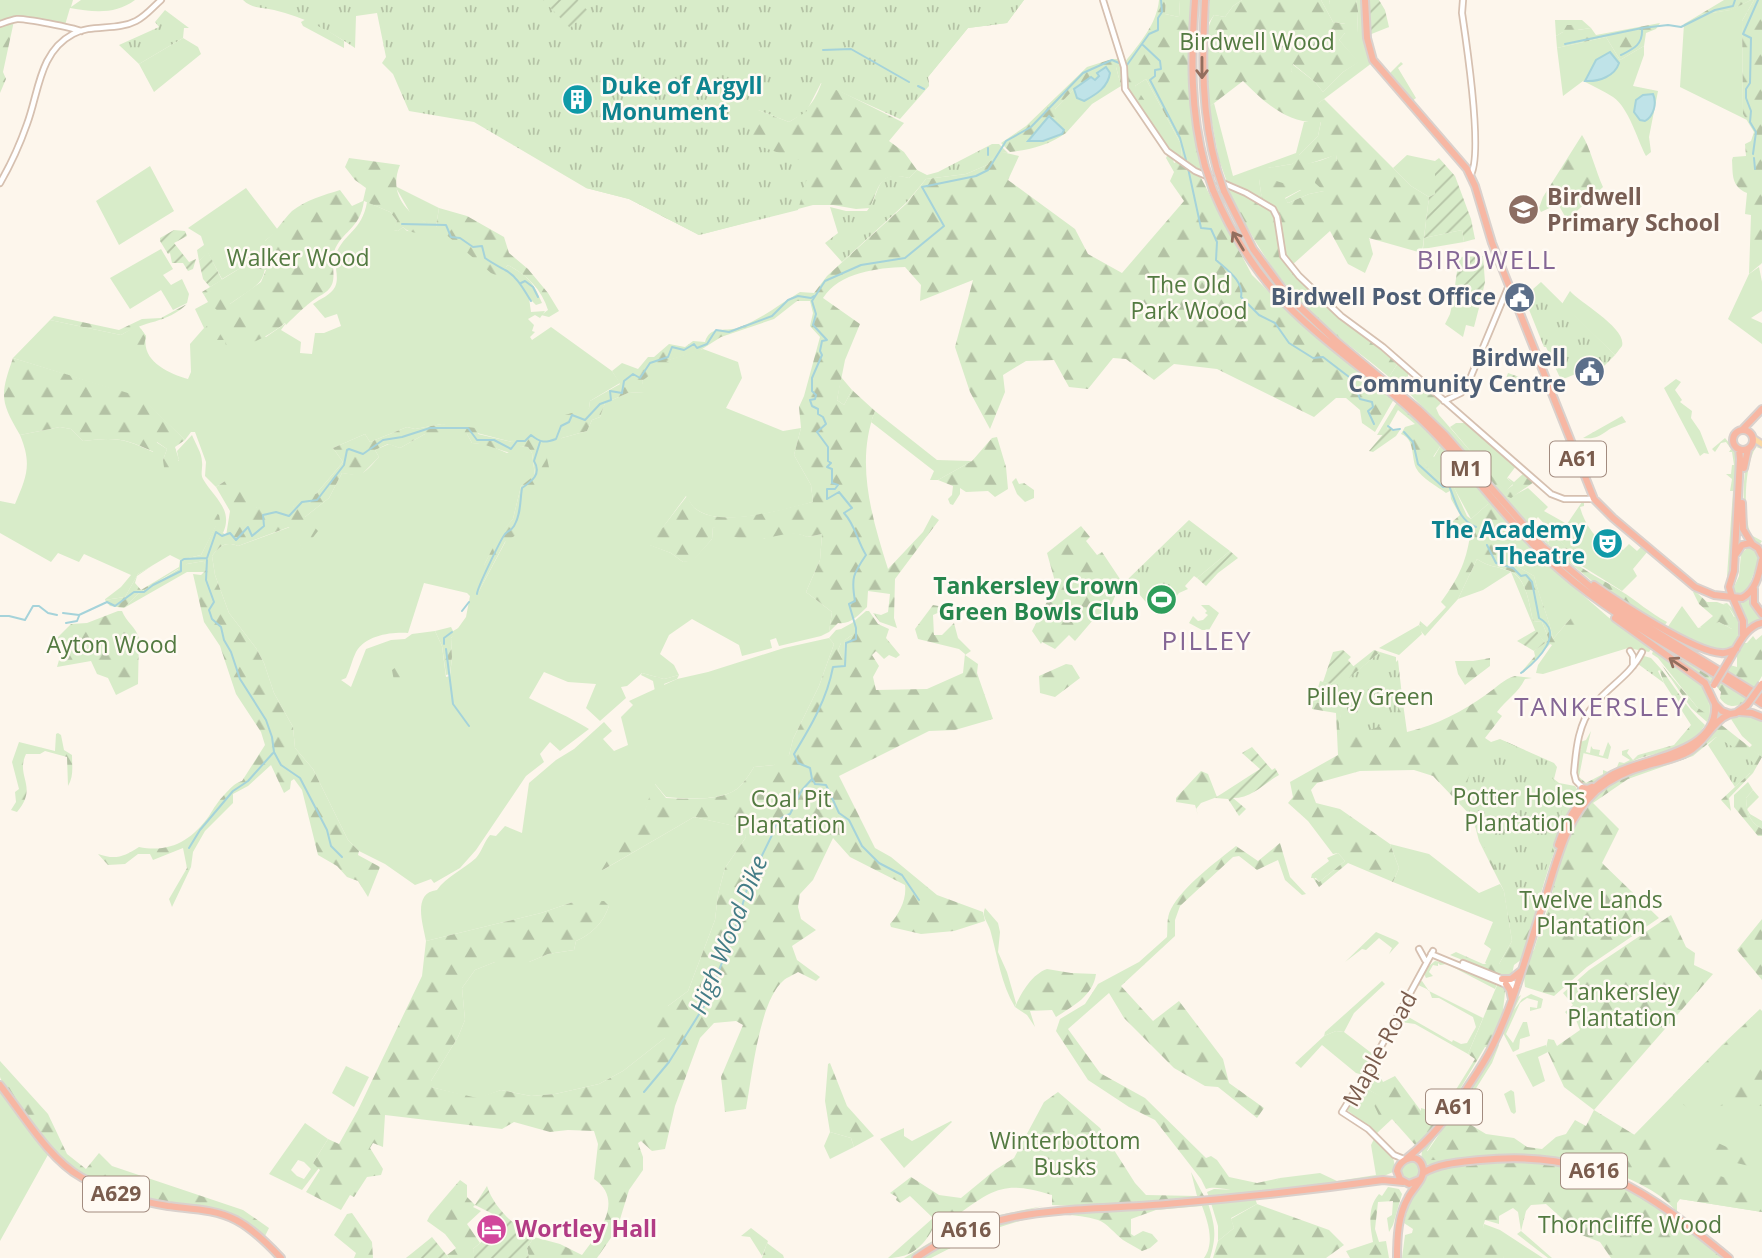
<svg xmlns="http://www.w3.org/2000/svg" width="1762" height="1258" viewBox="0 0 1762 1258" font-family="'Open Sans',sans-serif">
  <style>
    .grass { fill: #d8ecc9; fill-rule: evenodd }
    .forest { fill: url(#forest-firs) }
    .park { fill: url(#park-tufts) }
    .garden { fill: url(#garden-furrows) }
    .water { fill: #bfe3e8; stroke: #a5d3da; stroke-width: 2 }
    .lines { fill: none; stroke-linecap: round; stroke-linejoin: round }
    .stream { stroke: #a5d3da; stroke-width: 2 }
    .secondary-casing { stroke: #d6c0b0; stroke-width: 8 }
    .primary-casing { stroke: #dad1cd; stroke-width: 9 }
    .highway-casing { stroke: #dad1cd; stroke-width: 10 }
    .secondary { stroke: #fff; stroke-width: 4.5 }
    .primary { stroke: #fbd9a5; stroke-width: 5 }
    .highway { stroke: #f7b7a3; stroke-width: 6 }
    .highway-bridge-casing { stroke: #dad1cd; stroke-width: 10; stroke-linecap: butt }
    .highway-bridge { stroke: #f7b7a3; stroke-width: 6 }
    .oneway { stroke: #936e5e }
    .labels { text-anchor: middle; stroke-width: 5; stroke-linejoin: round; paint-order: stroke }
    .shield { fill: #fffaf3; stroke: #a28b7f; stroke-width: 2 }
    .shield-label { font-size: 21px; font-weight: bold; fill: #7a5c4d }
    .park-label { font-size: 23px; fill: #537a41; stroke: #fffaf3 }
    .culture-label { font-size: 23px; font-weight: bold; fill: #0d838f; stroke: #fffaf3; text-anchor: start }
    .education-label { font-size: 23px; font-weight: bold; fill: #785e54; stroke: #fffaf3; text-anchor: start }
    .service-label { font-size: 23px; font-weight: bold; fill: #4e5e75; stroke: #fffaf3; text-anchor: end }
    .leisure-label { font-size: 23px; font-weight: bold; fill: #27864d; stroke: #fffaf3; text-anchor: end }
    .street-label { font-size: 23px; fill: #7a5c4d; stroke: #fffaf3 }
    .hotel-label { font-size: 23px; font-weight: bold; fill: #b23c85; stroke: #fffaf3; text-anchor: start }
    .water-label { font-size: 24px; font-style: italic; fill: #437c86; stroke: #fffaf3 }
    .quarter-label { font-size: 26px; letter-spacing: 2px; fill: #846695; stroke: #fffaf3 }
  </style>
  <defs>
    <pattern id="forest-firs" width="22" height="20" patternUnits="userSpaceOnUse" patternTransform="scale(1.75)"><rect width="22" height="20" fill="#d8ecc9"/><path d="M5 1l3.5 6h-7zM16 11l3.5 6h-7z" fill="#b4c2a5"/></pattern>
    <pattern id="park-tufts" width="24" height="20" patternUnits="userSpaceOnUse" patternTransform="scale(1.75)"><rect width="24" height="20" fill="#d8ecc9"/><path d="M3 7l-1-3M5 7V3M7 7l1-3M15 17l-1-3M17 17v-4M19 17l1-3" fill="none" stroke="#b4c2a5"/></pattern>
    <pattern id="garden-furrows" width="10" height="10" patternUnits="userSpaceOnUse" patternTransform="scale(1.75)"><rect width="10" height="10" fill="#d8ecc9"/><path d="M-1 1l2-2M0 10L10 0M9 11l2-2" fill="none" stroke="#b4c2a5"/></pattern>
  </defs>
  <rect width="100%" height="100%" fill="#fdf6ec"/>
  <!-- grass -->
  <path class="grass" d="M0,0h73l-2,7 10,-7h54c-20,15 -42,12 -65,8l-5,17c-20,-5 -45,-10 -65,-4z
    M1166,0h14l-1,17 -14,-3z
    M1210,0h32l-9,6 -8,11 -11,-2 -6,9z
    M1321,0h9l-1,3 17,15v6l-13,-2z
    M1356,0h7l2,44 7,19 -56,42 -25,-34 1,-7 23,18 8,10 20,-20 15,-10 -19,-22 6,-7h12l1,-22z
    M1751,0h3l-12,21 1,93 4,6 -67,-33 4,-63 15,-9 31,-5z
    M1555,20h27l9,8 -28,4 -7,4z
    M1606,37l14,23 24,-14v9l-11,31 25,5 -9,46 2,15 -5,4c-9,-17 -17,-48 -33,-59 -9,-6 -20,-11 -30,-16l-20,15 -6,-48z
    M183,38l15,9 3,7 -47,38 -15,-28z
    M1401,62l2,2 -5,4 18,30 -5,4 -23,-27z
    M1106,67h10l5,19 -29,18 -26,29 -17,-17 16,6 -10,-13 19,-20 3,9 33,-25z
    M1146,79l36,67 -1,12 -12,-9 -29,-40 -5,-23z
    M1214,103l19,73 63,-23 8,-31 17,-1 -3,15 -19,19v4l-7,5 -24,4c23,-2 48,-3 68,-14l1,7 -13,30 -15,3 -21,9 -3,-4 16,-9 -42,-11 3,21 -27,-16 -8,-2 -8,-22 -10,-53z
    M1407,155l28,6v33l-6,3 -18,-11 -18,-18z
    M150,166l24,45 -55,34 -23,-44z
    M395,186l44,22 -3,18 70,41 2,-2c25,14 27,22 34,38l-6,2 -7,-7 2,14 14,-1 -5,7 -5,-3 -7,4 6,6 -2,6 3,1 -5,5 2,3 19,-13 61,44 8,12 -30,18 -1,7 -33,28h-19l-25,6 -70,-18 -27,5 -8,-2 -37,15 -5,-8 -32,14 10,14 -27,32 -23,13 -36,1 -32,-27 -9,6 -11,-11 1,-14 -11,-30h-4l-6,8 -44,-42 -128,-40 37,-38 71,15 17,-10 8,11c-5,25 22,37 42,43l3,-7 -1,-28 14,-16 -9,-19 13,-7 -4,-7 14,-8 24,-20 -20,12 -14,-26 -9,8 -2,-11 7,-5 -3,-9 -13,-8 58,-40 32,42 -13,11c2,44 -1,39 -35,63l-16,-7 52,40 20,-14 -5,7 20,12 -1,11 12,1 3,-21h9l17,-7 -4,-12 -12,4 -12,-14c7,-5 18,-9 22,-17 5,-10 -2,-23 1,-33 8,-21 26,-23 31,-52l23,10 7,9 -3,9 4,1 5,-4 4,4 20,1 4,-7 -19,-9z
    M1462,230l2,12 -41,7 1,-11z
    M161,249l12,20 -10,6 8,10 11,-6 7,15 -2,9 -14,7 -12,-20 -31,19 -20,-31z
    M1759,267l3,15v29l-11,7 11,5v21l-34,-25 21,-45z
    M1570,291c10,12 57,37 52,55 -1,1 -6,8 -7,9l-53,-51z
    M1453,300l27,4 -6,23 -8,-2 -3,12 -18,-13 5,-10z
    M703,349l35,13 4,16 -16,30 57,23 18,-3 -7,27 17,30 2,17c-29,7 -91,27 -117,7 -4,-2 -7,-9 -10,-13l-36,49 21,8 12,9 10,-2 19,-21 1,-12 51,12c10,-7 33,-8 43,-2l15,-3 -2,26 -14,32 26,20 -3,20 -8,4 -42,10 -3,-8 -6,2 2,8 -30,8 -3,-11 -47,-26 -23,16 -9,19 14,11 5,10 -15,4 -22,-6 -15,13 -6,1 5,11 -26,23 -14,-13 10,-24 -28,-2 -24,-10 -15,26c21,11 41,19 60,31l-29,22 -10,-9 -10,12 4,8 -18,14 -50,74 -16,18 -26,15 -3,-4 -16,6 -30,-21 -26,-13 -11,-11 -35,-71 -18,-21 -2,-21 -19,-34 -10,-30 -8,-15 -27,-35 -14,-38 -3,-19c8,-10 13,-15 26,-10l52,-19 13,22 2,-32 24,-19 13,-25c22,4 22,0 37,-16l-4,-7 14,-6 11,4 25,-14h42l5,9 14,1 21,9 14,-7 7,1 4,6 3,23 -14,10 -8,33 -11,13 -17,31 -6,28 44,-82 21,-60 18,-11 25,-7 5,-11 8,-3 5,-14 23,-10 16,-1 -2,-11 23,-20zM424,583l43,10 3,3 -4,21 -15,21 1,19 -2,19 -4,1 -4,-31 -7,-15 -23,3 -7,5 -14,1 -25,9 -15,38 -10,-7 5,-2c4,-8 6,-18 10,-26 10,-17 35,-20 52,-19z
    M1398,363l10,9v5l-7,10 -12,-10z
    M841,377l11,13 -8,15 -7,-5z
    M1676,379l5,3 -6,8 7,10 -2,2 12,9 -1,7 9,13 9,23 -5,-1 -4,3 -36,-68z
    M875,411l62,49 35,1 -34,19h-8l4,-9 -63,-49z
    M1456,423h11l49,43 -9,12 6,6 -8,8 -55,-65z
    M60,427l11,2 12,12c32,-4 41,-3 70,11l3,-10 11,7 -4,11 16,1 -2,-10 15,-16c3,8 10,18 10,27 1,6 -2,11 1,17 10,18 31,30 20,54l-7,-7 -15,29 -21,5 -10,-5 -32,19 -13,23 -21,3 17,-13 10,-12 -47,-21 -5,8 -21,-9 -7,9 -51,-29v-32l15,3c12,-28 17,-40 5,-69z
    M1725,438l13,15 -7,118v4l-4,1 6,-85h-3l2,-12 -6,-5h5l1,-9h2l-2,-13h-3l2,-3 -5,-7 -5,1 -6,9 -3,-3z
    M1441,445l96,110 71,62 43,32 -2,3 -21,-4 -85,26 -1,-5 29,-51 -18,21c-4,-22 -14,-41 -19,-63l-21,-12 -14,-3 -5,-10 -6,-47 -17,15 -18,-33c-15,-4 -29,-18 -32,-33l5,-3 8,7z
    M1759,446l3,3 -6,-2c-12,19 -13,68 -5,88l11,6 -2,3 -9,-5c-10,-18 -10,-73 1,-91z
    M1528,488l20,19 -4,4 23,13 15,-22h2v4l-4,1c4,17 18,34 31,45l6,-6 6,4 6,-6 8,7 4,-4 7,4 -15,18 4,7 -15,15 -53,-33v-7l-31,-34 -7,7 17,18 2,5 -49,-53 10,3z
    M1748,547l9,4 2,9 -12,31 -4,4 -6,1 -4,-7 6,-13 2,-22z
    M1477,559c11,8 20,7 32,12 18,6 20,34 24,50l9,1 7,18 -4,3 -10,-13 -24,-58 -28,18 -25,9z
    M204,561l3,8 -3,3h-17l-63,36 14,-14 49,-30z
    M1749,598l13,17v6l-15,7 -10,-25z
    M1727,603c5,5 11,10 13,17 5,15 -6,33 -22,30 -17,-3 -36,-14 -51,-22l15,-22 16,22 21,-6 13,7 5,-2c-1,-9 -5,-19 -14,-23z
    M1201,605h8l10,8 -10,17h-7l-13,-7 4,-7 5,5 5,-1 5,-5 -3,-2 2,-2z
    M852,623v12l-7,5 -1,18h-2l-4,-8 3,-7v-14z
    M1419,625l3,9 -23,21 -20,-7z
    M829,638l5,6 -15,42 -26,53 -4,16 -15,10 -20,2c-4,6 -8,13 -13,18 -14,17 -55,14 -75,12l-11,-13 -10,27 -42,59 91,-53 50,11 2,9 -21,31 -7,26 -3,26 -27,71 -20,15 -3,32 -42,33 -24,13 -44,10 -24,2 -30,-6 -24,9 -46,-12v-6l27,-44 7,-17 -3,-32 13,-18 20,-8h34l19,-8 26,-4 2,-9c16,-7 27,-18 33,-35l-36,-4 -32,11 -115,28c-3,-17 -14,-48 11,-51 9,-13 27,-21 39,-32 6,-7 8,-16 14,-23l6,1 9,-10 17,7 7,-50 27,-23 18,-11 30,-27 8,9 -9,8 11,12 14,-6 -7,-28 12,-12 -4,-4 48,-22 31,-7 76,-24z
    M1653,651c22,15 62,34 56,66l-12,-10 -39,-49 -6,-4z
    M1746,713l16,6v38l-13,-9 3,-3 -10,-9 -11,-17 -11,5 -1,-1 15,-8z
    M1591,731l-5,21 4,1 1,-7 2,3 7,1 -1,5 4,1 5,-14 3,5 -3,12 -25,-6 -2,-4 -2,1 1,-8 6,-2z
    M1753,790l6,7 -12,12 3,5 12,7v8c-13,-8 -15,-16 -16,-31z
    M1390,844l39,10 50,39 21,-9 4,7 8,50 -13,23 -11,1 -3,-2 6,-14 -7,-5 9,-22 -100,-40 6,-14z
    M1338,853l7,8 -26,21 -3,-4h-5l1,-4 17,-13 -2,-3z
    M985,908l13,15 2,9 -2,20 9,20 9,31 -1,4c-14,-23 -17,-49 -24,-74 -2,-10 -10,-15 -6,-25z
    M1376,932l21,9 2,2 -10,11 3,-6 -13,-10 -13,12 -4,-1 -17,13z
    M1435,961l14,2 49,19 -3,7 -48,-25 -7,1 -2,-2v3l-5,-1 -4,7 4,4 -7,2 -2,-4 5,-8z
    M1422,981l7,10 54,27 -15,36 -53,-30 -14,-2v-6l8,-10 -4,9 47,27 1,-2 8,4 6,-1 9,-16 -3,-10 -34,-19h-7l-3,-8 -11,-5 1,-3z
    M1531,994l12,5 -2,9 -11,3v-4l7,1 1,-7 -11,-3 -7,5 -14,31 7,9 10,-21h4l3,14 -10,3 -1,10 -6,3 -11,-21 16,-34 3,-2 -7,15 8,-11z
    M1760,1009l2,2v201l-82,-13 -47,-63 89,-91z
    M1336,1031l8,1 30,23 -11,20 -7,-2 -34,-28 -21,23 -6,-5 29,-27z
    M1501,1035c-18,43 -50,78 -74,116l17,9v3l-18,2 -5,-4 1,-11 26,-30z
    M1546,1045l2,7 -10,5 7,24 -12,6 -17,-32z
    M346,1066l23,11 -15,30 -22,-14z
    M0,1088l49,65 -49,88z
    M1369,1090l19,10 4,19 -15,14 -30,-23 12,-16z
    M1511,1090l3,2 2,20 -2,2 -3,-2 -7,-18z
    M951,1121l1,1 -48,46 -24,-29 24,-11v8l8,5z
    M305,1123l23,16 -15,24 6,5 -17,22 -33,-16zM298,1160l6,2 7,7 -7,10 -7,-3 -6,-6z
    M830,1132l21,6 3,9 -24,12 -6,-13z
    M1374,1139c11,9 25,18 19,33l-9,4 -124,17 -51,4 -2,-5 7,-3 45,2 21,-13 40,-5 17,8 39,-6 -5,-30z
    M1400 1171a10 10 0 1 1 20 0a10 10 0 1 1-20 0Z
    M1255,1198l2,6 -26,14 3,10 -16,13v-15l-7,-23z
    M1043,1206l-59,16 -40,16 -33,20h-7l40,-24 41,-16z
    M1484,1224l16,6 43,28h-39l-21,-31z
    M751,1228l17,13 -6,15 -12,-19 -9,-1z"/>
  <!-- forest -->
  <path class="forest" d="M1018,0h6l-17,23 -39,5 -40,49 1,9 -91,4 66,33 -15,18 15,11 13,18 -8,8c-29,-8 -30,8 -39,30l-14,1 -23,-4h-20l-114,30 -70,-36 -43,-11 152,-86 51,20c26,-15 29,-29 39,-57z
    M1159,0h7l-1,14 14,3 1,-17h11c-4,63 -4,109 11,171l-21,-13 1,-12 -36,-67 -11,7 10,15 -5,8 -13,-21 1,-20 -3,-6c14,-18 32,-38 34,-62z
    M1242,0h79l12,22 12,2 1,-6 -9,-1 -8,-14 1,-3h26l2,11 -1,22h-12l-6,7 20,22 -16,10 -20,20 -8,-10 -22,-18 -2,7 28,26 -2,7 7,-5 87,87 18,11 -7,56 -53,-15 4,16 -8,19 -17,-9 -18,-33 -39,35 -7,-12 -6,-41 -16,-13 -3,-21 5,-2 38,12 -17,9 3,5 21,-9 15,-3 -9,-8 1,-10 10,-9 11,-3 -1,-6 -28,9v6l-8,3 -6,6 -23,-5 -3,-6 24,-4 6,-5 1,-4 19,-19 3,-14c-32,3 -56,-19 -78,-41l-34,26c-2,-26 -10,-69 5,-92l11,2 8,-11z
    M1724,0h27l-20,10 -32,5z
    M1754,0h8v263l-13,11 2,-59 -6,-1 2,-21c-16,-7 -14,-18 -15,-33l1,-3 13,-1 -1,-12 6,-3 3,-9 -11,-18 -1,-93z
    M308,18l36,23v7l-41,-22 -2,-4z
    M14,21l-11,51 3,7 -6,14v-67z
    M1660,23l-4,6 -10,4 -2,13 -24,14 -14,-23 -49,11 -1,-12 7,-4 4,-7h7l4,5 13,-2 5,7z
    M1112,59h8l3,26 -2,1 -5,-19h-10l-12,14 -16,4 -23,24 9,3 1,11 -16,-7 13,18 2,-4 2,3c-17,12 -36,17 -56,19l-9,-9 25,-17 61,-59z
    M1582,135c8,12 14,37 21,52l-36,33 -9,-16 -17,8 -2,-4 4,-11z
    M998,151l21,5 -11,24 67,49 13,25 34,19 62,-72 -14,-20 4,-9 -8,-14 2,-4 4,2 2,7 4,-2 23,17 51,97 54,53 88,71 -19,33 -13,-9 -2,-13 -14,-12h-10l-22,19 -97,-48 -43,-5 -20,16 -28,-21 -13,-1 -25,31 -19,-2 -15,-27 -28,1 -23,14 2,17 -15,37 -20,-37 -15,-45 18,-67 -53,21 1,-16 -16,-18c-28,1 -65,5 -82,31l37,26 -15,36 -8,40 7,5 8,-15 23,21c-20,52 -3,107 13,158l35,-37 9,-17 7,5 -44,59 -1,39 3,10 -17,-6 -7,-9 8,2 7,-3 2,-18 -22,-3 -1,16c-8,8 -17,18 -29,16l-9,9 3,-20 -26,-20 14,-32 2,-26 -15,3c-14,-7 -30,-1 -44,2 -18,3 -35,-3 -50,-12l-1,12 -19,22 -10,1 -12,-9 -22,-8 38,-49c2,3 5,11 9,13 26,20 88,-1 117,-7l-2,-17 -17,-30 7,-27 -2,-21 5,-11 16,-59 -10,-11 3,-13 -3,-12h-13l-23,18 -53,18 -22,14 -33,10 7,4 -12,12 -7,-5 -12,9 3,11 -17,1 -23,10 -5,14 -8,3 -5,11 -25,7 -6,9 -11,2 8,37 -24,8 -13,41 -11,7 -26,49 -4,-2 10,-26 16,-31 12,-13 8,-33 14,-11 -3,-22 -4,-6 -7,-1 -6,8c-15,-3 -27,-10 -43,-11l-5,-9h-42l-25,14 -12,-4 -13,6 4,7 -19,19 -18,-3 -13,25 -24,19 13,14 -15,19 -14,-23 -51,19c-13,-5 -18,0 -26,10l3,19 14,38 27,35 8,15 10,30 19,34 2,21 18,21 35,71 11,11 -1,4 22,12 -12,30 -10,-16 -11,-4 -10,-11 -19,-11 -16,-65 -8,-11 -3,2 -1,8 -6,4 -13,-28 -23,21 -15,8v9l-28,28 -12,21 -2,15 -19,40 -3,-8 18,-31 -4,-20 -30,12 -3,-6h-12l-13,10 -17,1 -10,-11c17,6 26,3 41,-7 31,6 52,-6 70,-31 5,-8 9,-15 16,-22 5,-5 9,-11 17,-13l23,-36 -4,-13 -25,-38 -16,-48 -16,-24 -11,-48 8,1 5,-5 -2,-9 -17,3 -4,6 -5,-1 -40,25 -14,14 -14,-2 -5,-6 20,-3 13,-23 15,-9 -16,11 -2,7 6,7 38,-23 1,-7 21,-5 15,-30 10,11 4,-25 -14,-24 9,-6 18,-2 14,29 20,-4 16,3 11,-14 12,1 27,-32 -10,-14 32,-14 5,8 37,-15 8,2 27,-5 34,4 2,6 34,8 19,-10 6,4h18l3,-19 31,-9 1,-7 30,-17 -8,-13 10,-8 16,6 10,-12h6l15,-13 16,3 8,-6 12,1c5,-17 19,-10 32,-14 25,-9 41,-23 63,-36l14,1 13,-17 79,-72 20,-25 40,-5 21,-9z
    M349,158l51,7c-12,28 6,50 32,60l-4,7c-10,1 -18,2 -25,-5l-5,4 -5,-1 4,-9 -7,-9 -26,-11c-4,29 -23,30 -30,51 -4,12 4,27 -5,37 -4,5 -9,6 -14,10 -10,7 -20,17 -29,26l-1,-2c-18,14 -35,24 -59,23l-1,-6h-18l-2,-12 14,-16 -9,-8 4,-7 14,-4 2,11 31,-22 5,-12 -18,-3 -1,-9 17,-11 1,-6c11,-9 18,-21 27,-30 14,-11 32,-16 48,-21l12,16 11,-5 3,-13 -11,-8 -10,-13z
    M1230,188l17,7 26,17 5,33 7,18 54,54 21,14 38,32 -9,14c-27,-23 -59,-44 -83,-69 -33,-34 -58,-75 -77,-117z
    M439,208l28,8 37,21 5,16 19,16 20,24 11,18 -10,6 -8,-2 7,-5c-6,-20 -21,-35 -40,-45l-2,2 14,12 -1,6 -28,-12 -55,-47z
    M242,267l5,1 -11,12 -32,15 -2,-3z
    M187,304c-21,20 -42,16 -66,31l-71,-15 4,-4 65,14 23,-11 19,-1z
    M141,329l5,7 -4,18 8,13 -1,5 -3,-1c-7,-13 -13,-26 -8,-41z
    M13,358l128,39 44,43 -10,7 4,13 -14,14 -2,-14 4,-11 -10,-7 -3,10c-30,-14 -38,-15 -71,-11l-12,-12 -11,-2 -40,8c-20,-34 -20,-40 -7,-77z
    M1412,381c11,8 20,11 30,21l-6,6 3,7 66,76 8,-6 -6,-8 7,5 10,-9 10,9 -23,16 -10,-4 -54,-62 -41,-42z
    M1397,402l44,43 -8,12 -7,-6 -4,2c2,15 16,29 31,32l14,31 4,3 17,-15 12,13c-6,17 -10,27 -1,44l14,3 21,12c5,21 15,41 19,63l18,-21 3,-11 17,3 -48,59v5l-7,-1 2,-8 14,-20 -2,-1 -27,29v-3l12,-14 -1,-5 15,-11 -7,-18 -9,-1c-4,-16 -6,-43 -23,-50 -13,-5 -22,-4 -33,-12l-19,40 -33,37 -6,-7 1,-8 7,6 19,-20 -5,-5c19,-26 26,-42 30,-73l-5,-4 -7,6 -7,-9 8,-7 -9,-16 -1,-8 -4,2c-8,-6 -25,-15 -30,-25 -5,-12 -1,-29 -15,-34l4,-7 10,-3 -17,-14 -14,25h-7z
    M1622,416l4,6c-6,3 -14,5 -19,9 -9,6 -12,8 -24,7z
    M997,437l9,30 2,22 -13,8 -7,-6 -22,1 -6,-4v6l-7,11 -3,-1 -2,-5 4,-4 1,-9 -15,-6 34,-19 20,-23z
    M1016,478l3,6 5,-1 10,7v8l-9,4 -8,-8 -5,-12z
    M184,498c12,8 24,7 35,17l1,5 -10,4 -7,-9 -9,-4 -1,-4 -4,2 -5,-3z
    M1081,526l9,11 -4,4 11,14 5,-3 20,30 -8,10 2,2 -9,21 -11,7 -3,-2 -18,21 -6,-6 -14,14 -13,-7 -1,2 -9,-13 22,-43v-10l-7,-25z
    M1555,535l14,16v7c16,14 35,22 52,33 16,10 29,22 46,31l-2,3 -25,-13 -48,-31 -42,-34 -2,-5z
    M1695,591l12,11h10l11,4 6,11h3l1,7 -4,12 -2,-7 -13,-7 -12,5h-7l13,-11 -14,-12 -6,-12z
    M933,605l16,3 4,6 -11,-3 -9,4 1,20h8l12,-12 4,15 13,13 -6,4 13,9 -1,9 16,46 -38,11 -26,1 -90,45 36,72 16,9 46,38 46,17 2,9 -31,10 -33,3 -30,-7 -1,-3c9,-10 17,-25 15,-39l-55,-28 -17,-19 -20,42 -13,14 -2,13 3,12 15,11 -24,16 5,14 23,17 -4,4 -18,-9c-4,3 -11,5 -15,9 -24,21 -31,96 -37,128l-21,3 -4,-35 22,-52 -7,-4 -22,2 -14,15 -25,68 -10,43 -13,2 -11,-10 -3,2 5,14v13l-14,20 -12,39 -20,29h-68l-2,-10 7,-11 26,7 22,11c17,-22 43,-55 12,-76l4,-35 -4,-13 -26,-1 -18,2 -36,-10 -12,7 -117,-14 -2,32 -10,-4 -3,5 13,21 -2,6 -14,2 -13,20 -4,-2 -9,15 -35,-18 14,-22 -7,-7 15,-24 11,5 19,-34 64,-134 4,-35 115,-28 32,-11 31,-1 5,5c-6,17 -17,28 -33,35l-2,9 -26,4 -19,8h-34l-20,8 -13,18 3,32 -7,17 -27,44v6l46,11 24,-8 30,6 24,-2 44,-10 24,-13 42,-33 -10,-13 13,-19 20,-15 27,-71 3,-26 7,-26 21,-31 -3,-9 -49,-11 -93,54 34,-56 10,-5 9,-27 12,15c20,1 61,4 75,-13 5,-5 9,-12 13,-18l20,-2 4,-8 11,-2 4,-16 26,-53 15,-42 -5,-6 7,-8 5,-1v14l-3,7 4,8h2l1,-18 7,-5v-12l14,-12h3l9,13 11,5 -3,9 14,17 -4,3 -7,-3 -5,4 -8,-8 -4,4 7,11 -6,11 3,13 51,-1 36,-16 2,-19 -6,-5 -41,-10 -3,-10z
    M118,611h4c4,11 14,16 17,27l-1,46 -22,11 -8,-17 -11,-4 -6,-13 -34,6 6,-21 -6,-8 14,-14 16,-1z
    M462,626l-11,12 1,19 -2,17 -4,1 -4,-29 -7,-15 16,-4 2,4z
    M1762,629v47l-7,12 -28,-17 3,-6 7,2v-14l6,-10h4l6,-7 3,4 6,-5z
    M1658,645l57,33 -3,6 -55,-37z
    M1374,650l6,2 -47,40 -16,-1 3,-10 11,3z
    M1490,658v8l-25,19 -7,-11 -3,-13h18z
    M1066,664l6,1 8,13 -25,19 -15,-4 -1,-17z
    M1661,664l36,43 12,9c3,-16 -8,-28 -18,-39l14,9 8,23 -6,13 -16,-14z
    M396,667l2,2 5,-2 10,3 7,9 -26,2 -2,-11z
    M1659,669h2c15,19 25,39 44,56 -20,32 -43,23 -72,36 -14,7 -35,23 -49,26 -11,-11 -7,-22 -5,-37l2,-1 3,2 -5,26 7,6 17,-9v-4l5,2 9,-5 2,-5 5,1 6,-3 -8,-5v-4l7,-2 -2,4 6,7 5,-5 36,-10 17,-20 -27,-42z
    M642,673l22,6 15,-4 -2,4 -13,5 1,4 -10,3 -2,-10 -12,-6z
    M1515,676l17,2 -7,1c-7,14 -19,21 -28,33l5,4 -17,22 6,4 9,-3 54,24 3,4 -3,12 5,4 16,3 6,9c-30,49 -42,109 -59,164l-8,6 -2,9 -7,3 -55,-22 6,-3 27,12h16l13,-23 -8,-50 -25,-50 -6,-23 -40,-42 -19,-6 -54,1 -43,12 -6,7 5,13 24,6 50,35 9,24 -6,14 -45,-19 -29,24 -7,-11 7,6 26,-21 -7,-8 -5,1 -25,-33 -20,-18 5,-6 -3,-15 48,-27 -2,-42 -24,-4 1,-7 30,2 -4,21 3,14 60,-43 5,36c30,-7 56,-21 80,-38 10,-7 17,-15 28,-18z
    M1720,682l28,17c-9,9 -21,10 -28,-1l1,-6 -4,-5z
    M1719,723l43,34 -9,16 -24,25 2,13 -10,-11 29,-27 -34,-36 -23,19 -65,23 -35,24 26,26 -17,34 57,55 -72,49 -33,29 -29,-9c-2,-11 1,-29 9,-37 6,-22 17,-45 20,-67 6,-46 30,-91 75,-110 41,-17 63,-7 90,-50z
    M58,733l3,2 3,15 8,5c0,11 2,21 -4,31l-1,-29 -22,-6 -5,3h-14c-11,23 13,32 -9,58l-6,-2 5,-8 -1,-10 4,-3 -7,-27 7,-20 36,9 1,-17z
    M1201,771l7,3 9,23 -16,6 -5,6 2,6 -3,-10 -19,-3v-4z
    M1748,782l5,8 -7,8c1,15 3,23 16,31v7h-4l-24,-29v-12z
    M1280,843l10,34 16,17 -4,1 -17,-15 -7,-20 -21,10 -18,-14 -6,1 -53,49 -5,14v16l-54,50 32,35 26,-20 44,58 6,24 35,25 -7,10 -39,-31 -13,-1 -31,-18 -50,-50 -15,-25 -41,36 32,44 45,25 61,60 5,-2 6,4 12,17 28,6 23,-5c-6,4 -13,10 -19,12 -18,7 -41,-6 -55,-1l-5,-10 -46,-59 -26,-13 -41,-27 -32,-49 4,-12 25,-15 13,-20 41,-22 28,-25c1,-9 -1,-19 4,-28 13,-24 44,-46 65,-63l22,15z
    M1671,915l15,32 9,6 -1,12 19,9 -119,136 44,27 1,-6 9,-1 3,-11 13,-11 7,5 -1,3 -14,5 2,19 16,16h4c20,25 18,13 42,20 14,4 28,10 42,14v22l-82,-13 -3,4v9c-29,-37 -113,-57 -158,-57 -26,0 -50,4 -75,8l-1,-3h-16l-2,-4 2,-4 52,-77 18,-32 2,2 -7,18 -34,54 28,17 28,4 13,9 15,2 14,-12 10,-3 9,-14 11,6 8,-16 -30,-23 -18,-39 2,-9 6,1 3,6 23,-16 -6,-15 -4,3 -5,-6 8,-7 -10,-12 26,-23z
    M1762,919v61l-25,-30z
    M1047,969l24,4 25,1c-3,22 -23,32 -40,43l-4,-7 -22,1 5,16 -8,-12 -12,-8c6,-14 17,-33 32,-38z
    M1382,981l3,3 -31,29 -10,19 -8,-1 -12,5 1,-4z
    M1498,983l8,1 -4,35 -13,29 -4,-1 -48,81 -19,16 -2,2 -24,-27 -10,3 -8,-17 4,-4 8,-1 -17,-10 -10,4 -11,13 26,-43 9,18 12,-6 26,35v-3l13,4 15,-11 -1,-3 2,-3 2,1 23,-37 -7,-5z
    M1752,1017l1,3 -10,12 -7,15 -41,40 -7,14 3,4 8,4 39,-28 17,-19 7,9v35c-26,-4 -34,-5 -58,7l-16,-4 -15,-14z
    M0,1061l48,53 19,40 19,15 13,-16 13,13 131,44 26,18 -5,10c-51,-44 -125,-29 -182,-62 -22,-13 -36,-36 -51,-55 -6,-8 -29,-36 -31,-44 0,-5 0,-11 0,-16z
    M830,1063l17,43 27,30 -20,11 -3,-9 -21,-6 -5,-31 3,-37z
    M1058,1092l42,36 35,55 11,12 51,1 -6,-24 14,26 -114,9 -39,-2v-10c-45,-14 -57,-8 -93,19l-15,-1c-8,6 -8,10 -13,19 -10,17 -23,26 -43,26l45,-40 -23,-22 -10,7 -4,-3 1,-3 -7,-4 21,-16 28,18 22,3 34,-28 19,-12 30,-56z
    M1682,1127l5,1 1,8 6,8 13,-6 55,25v6l-68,-16 -1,-8 -6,-4 -6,-10z
    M1512,1160c47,4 95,11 136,37 27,17 52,41 77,61h-114l-11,-16 -21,-8 -33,-30 -15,1 -5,6 -5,20 31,27h-4l-31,-24 4,-3 -3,-19 -5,-4 -14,8v8l-14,-4 -2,7 15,14 6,17h-102l3,-23 7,-2 1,-4 -9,-6 6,-24 19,-28 31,-6z
    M460,1180l7,5v12l8,8 -2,2 8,4 -14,13 13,19 -7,6 2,9h-26l-2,-3 9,-7 -11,-14 -18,-13 3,-6z
    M1388,1187l11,2 3,5 -9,31 -4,7 -2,-14 5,-3 1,-14 -15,1 -3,27 4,13 7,-1 3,17h-39l-4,-7 27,-9c-3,-17 -6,-34 6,-48l3,2z
    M1208,1203c7,23 9,32 2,55h-6c11,-15 4,-36 -2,-52l-46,4 -25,9v15l3,2 9,-5 9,3 6,7 -8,7 -8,3c-6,-4 -13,-7 -19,-11 -8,-6 -16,-17 -25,-20 -55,-17 -119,13 -167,38h-10l33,-19 28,-12 27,-7 32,-5z
    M1257,1204l72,26 15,15 -18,13h-113l5,-17 16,-13 -3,-9z
    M352,1213l20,29 1,16h-19l2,-5 -22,-18 13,-21z
    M767,1243l16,12 1,3h-22z"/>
  <!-- park -->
  <path class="park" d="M243,0h781l-17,23 -39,5 -40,49 1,9 -29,33 -79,-36 -15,29 -17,10 -31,-12 -10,32 63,22 -13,46 -99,25 -70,-36 -43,-11 -112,-66 -65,-11 -16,-37 -11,-11 4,-6 -9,-44 -21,3 -1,32c-25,-17 -51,-31 -81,-38 -12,-3 -22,-1 -31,-10z
    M165,10l24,18h-5l-1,10 -44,26 -20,-19 40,-18 -4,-5z
    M992,144h7l9,9 -10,-1 -11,13 -21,9 -40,5 -20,24 -64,59 -17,-19 13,-10 -8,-26 16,4h21c15,-19 7,-43 42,-33l8,-8 10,5 11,-3z
    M1541,282l74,73 -15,15 -4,-7 -18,7 4,10 -4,-7 -17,7 -15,-33h-2l-20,-50z
    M1189,520l41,31 -33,27 -3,-2 -9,10 3,3 -9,4 -17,22 -17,-14 -18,-21z
    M1380,652l16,5v5l2,-2 4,36 -3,2 -1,22 -57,20 -2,-15 3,-21 -29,-2 4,-11h16z
    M1644,656l7,2 10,11 -3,2 6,12 -26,-19z
    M1716,737l28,16 10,11 -4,9 -15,14 -27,-42z
    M1504,741l50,23 -2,14 8,10 5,1 -5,37 -24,72 -5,24 -12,25c-4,-12 -9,-24 -12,-36 -1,-7 -1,-15 -3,-21 -18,-52 -74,-112 0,-149z"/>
  <!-- garden -->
  <path class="garden" d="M543,0h35l10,11 -18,17z
    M1369,0h10l6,10 4,17 -20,8z
    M1439,158l16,18 16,43 4,20 -11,3 -2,-12 -38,8 5,-41 6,-3v-33z
    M174,230l11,1 2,5 -13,7 15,19 7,-3 -3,10 -5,2 -5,-8h-11l-2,-10 -2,1 -8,-13v-3z
    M208,252l14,28 -12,7 -7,-8 -4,-18z
    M1483,256l2,26 -5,22 -27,-4 6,-43z
    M1508,373l14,5 -6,16 -14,-4z
    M1389,427l4,4 7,-1 -4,6 -23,16 -4,-1z
    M1230,551l8,7 -20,15 -12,13 -9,-8z
    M1536,630l9,13 -11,8 -17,-10z
    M1343,650l8,7 -3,3 6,7 -23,17 -8,-2 10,-30z
    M1252,747l20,23 3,-2 4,7c-16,9 -27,23 -46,23l13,11 -7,7 -11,-17 -13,-1 45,-29 -18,-16z
    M487,1186c7,22 27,40 47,51l-7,11 2,10h-55l-1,-9 13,-11v-3l7,8 14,-12 -16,-18 -16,-8z
    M432,1237l17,21h-43z"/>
  <!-- water -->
  <path class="water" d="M1610,52l9,11c-4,13 -20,19 -34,18l11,-21z
    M1106,67l4,6c-2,14 -13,21 -26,28l-7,-3 -3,-9 17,-12 4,3 4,-4 -2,-3z
    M1653,94c4,9 1,22 -8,27l-5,-1 -6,-8 2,-12 7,-5z
    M1049,116l15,14 -2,4 -19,7h-15z"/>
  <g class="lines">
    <!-- stream -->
    <path class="stream" d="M1565,44l77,-16 26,-3 13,2 34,-17 18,-4 2,-6
      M1143,45l17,16 1,8 -6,1v6l-5,4 30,58 6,22
      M823,50l28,-1 58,33
      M1621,55c12,-6 22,-10 21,-26
      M1127,65l22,-31 9,-4v-12l4,-6 -1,-12
      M918,86l6,3
      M1753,154l3,-22 -6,-10 1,-11 -5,-13v-9l4,-6 1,-45 -8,-4 15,-34
      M988,155v-7
      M1754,158l1,11
      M1188,168l13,60 10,1 6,13 -1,18c11,10 28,21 25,37l18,18 16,8 14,20 24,15 10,-1 30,23 7,19 12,3 1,5 -5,4 6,13
      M402,224l44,1 5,12 9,1 13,9 9,-1 3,12c7,5 13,8 20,12 12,6 19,20 26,31
      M521,283l4,-2 8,6 5,10
      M1388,426l5,4 7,-1
      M1404,432l9,10 5,22 25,23 6,-1c7,15 9,34 27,41
      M1487,545l9,18 17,5 8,8 5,-1 6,7 7,36c27,15 -2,43 -18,55
      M207,560l-1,20 8,22 -5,8 3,9 9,8 3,13 7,12 9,27 26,41 6,17 2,15 7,13 19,13 27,52 4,16 11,11
      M477,594c0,-6 24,-55 28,-60 5,-5 5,-2 9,-8 7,-11 6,-26 8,-38 10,-7 20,-14 12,-27l6,-19
      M462,611l7,-9
      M63,613l16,2 28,-13 8,4 19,-14h10l9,-7 28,-14v-10l3,-2 23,-1 9,-26 6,4 8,-3 6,7 12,-13 4,9 12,-10 -1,-11 13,-3 13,4 13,-14 15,-2 27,-35 3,-15 2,-1 14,5 20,-14 19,-3 28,-9h38l9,12h17l17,9 6,-8h8l6,-6c10,8 14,8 25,4l5,-13 8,-4 3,-7 13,5 15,-16 11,-4 -1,-9 12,2 2,-12 9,-7 7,4 10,-15 18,-6 4,-10 12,3 10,-6 3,4 10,-4 9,-14 13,2 43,-16 16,-16 10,-4 13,2 3,-2
      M0,616h9l16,4 8,-14h6l9,7 9,2
      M66,623l11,-2 2,-5
      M444,644v-6l8,-6
      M446,649l7,55 16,22
      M812,779l-2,-11 -12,-5 -4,-9c17,-28 33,-55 39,-87l12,-1 1,-23 10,-4v-11l-7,-24 6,-3c-4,-23 -2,-27 11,-46 -9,-14 -10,-29 -22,-42l8,-5 -13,-16 -12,7v-10h8l3,-4 -6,-2v-14l-5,-2 4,-4 -3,-2v-14l-11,-15 9,-8 -3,-7 -5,-3v-5l-6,-3 -2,-6 5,-1 1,-4 -4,-4v-13l10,-23 -2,-4 2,-10 5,-1 -14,-15 3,-11 -4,-13 13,-20 36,-16 44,-7 39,-32 -22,-39 54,-11 12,-6 18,-29 25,-14 52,-54 29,-13 7,3
      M813,780l2,4 11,1 13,28 10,7 13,26 17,17 23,12 17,25
      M189,848l11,-18 33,-39 15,-10 25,-28
      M644,1092l25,-30 39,-62 31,-83 10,-35 24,-49c2,-10 7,-16 17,-19l12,-24 10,-11"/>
    <defs>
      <path id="secondary" d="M1103,0l21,67 1,22 42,62 28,20 51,22 27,16 4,8 6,39 16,20 42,40 42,31 168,147 13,5h30
        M1463,0l-1,13c4,27 22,144 8,163
        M0,24c6,-2 11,-4 17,-5 8,-1 56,9 64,12
        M0,183c11,-19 20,-39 27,-59 12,-32 12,-72 46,-90 18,-10 44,-3 63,-13 10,-5 17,-14 25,-21
        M1444,401l17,-8 8,-12 40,-96
        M1630,651l3,5v10
        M1584,789l-8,-8 -2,-8c2,-23 4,-50 20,-68 15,-19 37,-30 48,-53
        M1419,949l6,11
        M1431,954l85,35
        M1463,963l55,22
        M1404,1159l-10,-4 -26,-26 -26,-17 29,-47 62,-114"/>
      <path id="primary" d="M1753,438l9,6"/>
      <path id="highway" d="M1195,0c-4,57 -5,110 10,166
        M1205,0c-3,59 -4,113 12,170
        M1365,0l2,38 6,22 94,109 8,17 17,57 102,256 19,19 82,69 19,8 18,2
        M1213,190c18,43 42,82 74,115 38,39 85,69 125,106 54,49 93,111 148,159 61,54 135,88 202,134
        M1224,191l29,58 34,46 48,45 83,69 27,26 97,111 58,49 27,19 135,83
        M1742,430l20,-21
        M1733 440a10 10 0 1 1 20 0a10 10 0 1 1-20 0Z
        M1739,449l1,10 -6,112 -5,16 3,10 10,1c14,-7 17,-24 20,-38
        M1744,468l4,-19
        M1742,503l1,26 9,15
        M1736,554l6,-9 8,-2 8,5 4,8
        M1594,585c24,17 100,67 127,68 6,1 10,-2 15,-4
        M1754,589v14l8,11
        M1733,598l10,23v13
        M1615,618l90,65 10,21 7,7 8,3 6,-1 11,-8
        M1728,662c9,-14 16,-35 34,-39
        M1740,712l12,1 10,4
        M1580,799l3,-5 -1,-6 6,1 4,-2
        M1558,845c9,-28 26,-53 52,-69 31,-19 109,-21 105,-72
        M1502,979h9l10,-8
        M1506,984l4,6 2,9
        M0,1085c23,29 49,74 81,92 27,16 56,24 87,29 23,3 47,3 68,14 17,9 32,24 45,38
        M1407,1158c24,-19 39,-39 56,-64 9,-14 20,-29 28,-45 25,-49 37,-102 55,-154 12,-38 20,-76 50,-104 15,-13 33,-21 52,-26 13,-4 28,-6 40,-13 18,-10 24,-31 42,-38
        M1423,1173c16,-10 39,-11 57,-13 112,-11 167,31 249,98
        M916,1258c76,-55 162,-46 250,-54 73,-6 145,-14 217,-24l20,2
        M1397,1258c0,-20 1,-43 11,-60 4,-9 17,-19 15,-29 -3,-18 -23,-12 -26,2l3,8 9,5 10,-4"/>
    </defs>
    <!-- secondary casing -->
    <use href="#secondary" class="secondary-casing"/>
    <!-- primary casing -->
    <use href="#primary" class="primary-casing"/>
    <!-- highway casing -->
    <use href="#highway" class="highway-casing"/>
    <!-- secondary -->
    <use href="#secondary" class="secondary"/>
    <!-- primary -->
    <use href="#primary" class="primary"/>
    <!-- highway -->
    <use href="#highway" class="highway"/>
    <defs>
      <path id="highway-bridge" d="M1205,166l8,24
        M1217,170l7,21
        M1714,685l14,-23
        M1747,705l15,-21"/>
    </defs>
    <!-- highway-bridge casing -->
    <use href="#highway-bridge" class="highway-bridge-casing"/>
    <!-- highway-bridge -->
    <use href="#highway-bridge" class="highway-bridge"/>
  </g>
  <!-- one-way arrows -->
  <defs><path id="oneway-shaft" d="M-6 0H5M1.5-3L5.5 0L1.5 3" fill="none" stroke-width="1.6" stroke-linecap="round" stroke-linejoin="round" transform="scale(1.75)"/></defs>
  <g class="oneway">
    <use href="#oneway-shaft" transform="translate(1202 68) rotate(90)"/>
    <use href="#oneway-shaft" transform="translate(1238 241) rotate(-121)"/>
    <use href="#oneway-shaft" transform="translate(1678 664) rotate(-146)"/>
  </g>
  <!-- icons -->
  <defs>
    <symbol id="building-disc" viewBox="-11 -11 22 22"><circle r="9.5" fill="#0f9aa8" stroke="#fffaf3"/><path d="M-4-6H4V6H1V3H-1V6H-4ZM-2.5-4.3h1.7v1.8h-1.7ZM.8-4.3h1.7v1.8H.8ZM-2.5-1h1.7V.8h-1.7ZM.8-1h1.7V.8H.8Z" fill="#fff"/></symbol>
    <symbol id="school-disc" viewBox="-11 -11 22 22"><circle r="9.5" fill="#8d6e63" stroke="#fffaf3"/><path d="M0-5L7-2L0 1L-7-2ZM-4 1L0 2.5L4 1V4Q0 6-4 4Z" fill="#fff"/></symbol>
    <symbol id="civic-disc" viewBox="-11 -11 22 22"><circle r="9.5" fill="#5c6f8a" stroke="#fffaf3"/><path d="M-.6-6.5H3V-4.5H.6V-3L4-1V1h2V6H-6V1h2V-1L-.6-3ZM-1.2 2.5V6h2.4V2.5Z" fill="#fff"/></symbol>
    <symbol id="theatre-disc" viewBox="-11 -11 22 22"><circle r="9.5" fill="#0f9aa8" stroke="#fffaf3"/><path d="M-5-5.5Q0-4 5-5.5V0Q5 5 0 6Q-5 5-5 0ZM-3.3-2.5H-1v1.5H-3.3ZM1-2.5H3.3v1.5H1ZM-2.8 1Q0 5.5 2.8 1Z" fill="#fff"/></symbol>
    <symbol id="stadium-disc" viewBox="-11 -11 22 22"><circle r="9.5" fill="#2e9e5b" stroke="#fffaf3"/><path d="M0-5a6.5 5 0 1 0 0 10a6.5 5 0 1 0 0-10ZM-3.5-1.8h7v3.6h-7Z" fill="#fff"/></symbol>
    <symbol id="hotel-disc" viewBox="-11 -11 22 22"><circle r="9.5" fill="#d1479c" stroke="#fffaf3"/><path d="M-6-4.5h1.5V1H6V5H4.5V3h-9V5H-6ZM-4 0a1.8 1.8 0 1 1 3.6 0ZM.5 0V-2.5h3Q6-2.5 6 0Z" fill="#fff"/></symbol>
  </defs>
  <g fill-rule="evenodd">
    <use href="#building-disc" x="560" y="82" width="35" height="35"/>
    <use href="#school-disc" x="1506" y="192" width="35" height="35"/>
    <use href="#civic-disc" x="1502" y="280" width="35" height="35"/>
    <use href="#civic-disc" x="1572" y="354" width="35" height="35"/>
    <use href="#theatre-disc" x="1590" y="526" width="35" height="35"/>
    <use href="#stadium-disc" x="1144" y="582" width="35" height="35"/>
    <use href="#hotel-disc" x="474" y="1212" width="35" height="35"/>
  </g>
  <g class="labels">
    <!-- shield labels -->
    <g class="shield">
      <rect x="1550" y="441.5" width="56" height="35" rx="5"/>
      <rect x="1441.5" y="451.5" width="49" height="35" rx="5"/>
      <rect x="1426" y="1089.5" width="56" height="35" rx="5"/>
      <rect x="1561" y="1153.5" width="66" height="35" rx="5"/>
      <rect x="83" y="1176.5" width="66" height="35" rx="5"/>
      <rect x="933" y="1212.5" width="66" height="35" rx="5"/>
    </g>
    <g class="shield-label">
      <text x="1578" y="466">A61</text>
      <text x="1466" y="476">M1</text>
      <text x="1454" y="1114">A61</text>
      <text x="1594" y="1178">A616</text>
      <text x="116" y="1201">A629</text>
      <text x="966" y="1237">A616</text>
    </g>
    <!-- park labels -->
    <g class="park-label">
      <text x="1257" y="50">Birdwell Wood</text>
      <text x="298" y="266">Walker Wood</text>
      <text x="1189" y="293">The Old<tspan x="1189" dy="26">Park Wood</tspan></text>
      <text x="112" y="653">Ayton Wood</text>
      <text x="1370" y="705">Pilley Green</text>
      <text x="1519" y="805">Potter Holes<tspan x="1519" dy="26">Plantation</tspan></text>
      <text x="791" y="807">Coal Pit<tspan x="791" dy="26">Plantation</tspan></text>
      <text x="1591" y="908">Twelve Lands<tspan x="1591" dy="26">Plantation</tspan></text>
      <text x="1622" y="1000">Tankersley<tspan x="1622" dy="26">Plantation</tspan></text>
      <text x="1065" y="1149">Winterbottom<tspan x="1065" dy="26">Busks</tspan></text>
      <text x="1630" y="1233">Thorncliffe Wood</text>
    </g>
    <!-- culture labels -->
    <g class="culture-label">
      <text x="601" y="94">Duke of Argyll<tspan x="601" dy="26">Monument</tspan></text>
      <text x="1585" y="538" text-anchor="end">The Academy<tspan x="1585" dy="26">Theatre</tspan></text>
    </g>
    <!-- education labels -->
    <g class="education-label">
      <text x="1547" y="205">Birdwell<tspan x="1547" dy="26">Primary School</tspan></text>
    </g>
    <!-- service labels -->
    <g class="service-label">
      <text x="1496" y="305">Birdwell Post Office</text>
      <text x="1566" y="366">Birdwell<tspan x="1566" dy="26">Community Centre</tspan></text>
    </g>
    <!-- leisure labels -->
    <g class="leisure-label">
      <text x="1139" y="594">Tankersley Crown<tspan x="1139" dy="26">Green Bowls Club</tspan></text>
    </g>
    <!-- street labels -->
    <g class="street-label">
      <text transform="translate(1380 1049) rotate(-61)" y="8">Maple Road</text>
    </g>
    <!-- hotel labels -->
    <g class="hotel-label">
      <text x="515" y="1237">Wortley Hall</text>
    </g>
    <!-- water labels -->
    <g class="water-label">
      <text transform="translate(729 935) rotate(-68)" y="8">High Wood Dike</text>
    </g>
    <!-- quarter labels -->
    <g class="quarter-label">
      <text x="1487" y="269">BIRDWELL</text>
      <text x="1207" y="650">PILLEY</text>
      <text x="1601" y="716">TANKERSLEY</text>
    </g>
  </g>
</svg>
